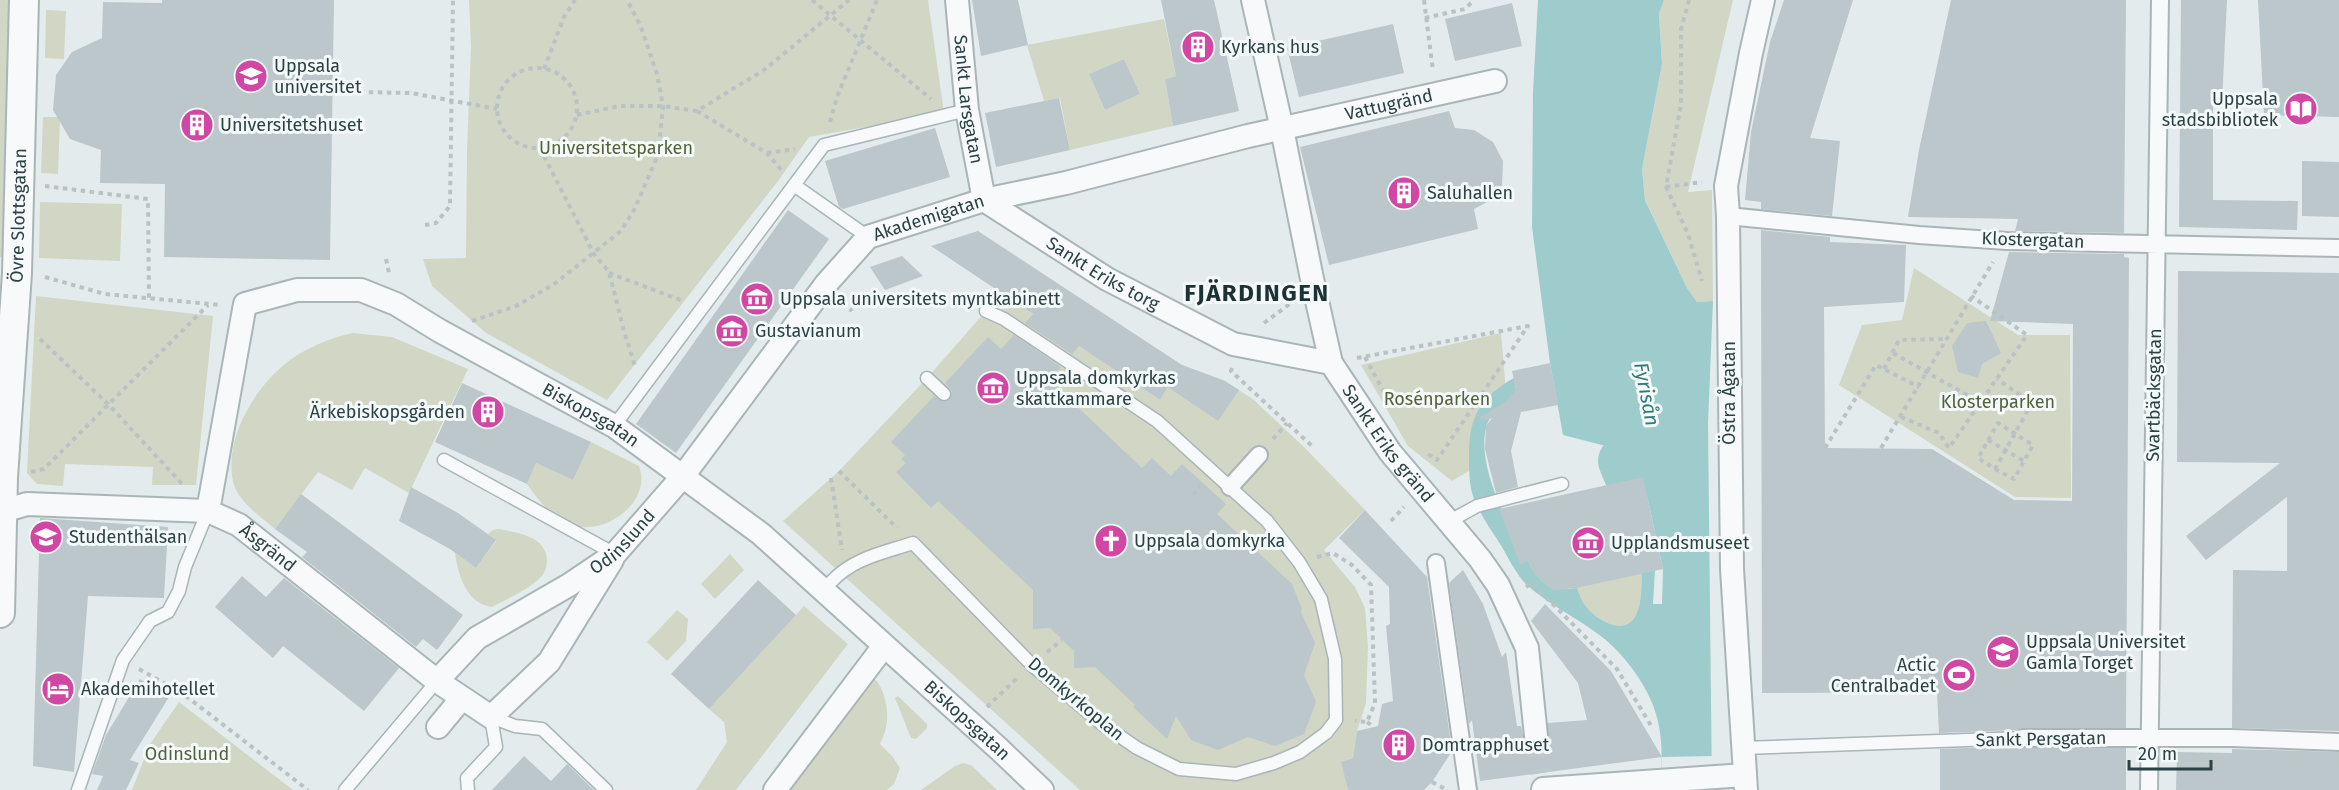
<svg xmlns="http://www.w3.org/2000/svg" width="2339" height="790" viewBox="0 0 2339 790" font-family="'Fira Sans',sans-serif">
  <style>
    .green { fill: #d2d6c5; fill-rule: evenodd }
    .water { fill: #9ecccc }
    .pier { fill: #e4ebec }
    .lines { fill: none; stroke-linecap: round; stroke-linejoin: round }
    .river { stroke: #9ecccc; stroke-width: 50 }
    .building { fill: #bbc7ca }
    .minor-tunnel { stroke: #bfc9cb; stroke-width: 22; stroke-dasharray: 22 11; stroke-linecap: butt }
    .service-casing { stroke: #a9b5b7; stroke-width: 15 }
    .pedestrian-casing { stroke: #a9b5b7; stroke-width: 20 }
    .minor-casing { stroke: #a9b5b7; stroke-width: 26 }
    .tertiary-casing { stroke: #a9b5b7; stroke-width: 32 }
    .path { stroke: #bac2c4; stroke-width: 4; stroke-dasharray: 4.5 4.5; stroke-linecap: butt }
    .service { stroke: #f7f9fa; stroke-width: 12 }
    .pedestrian { stroke: #f7f9fa; stroke-width: 16 }
    .minor { stroke: #f7f9fa; stroke-width: 22 }
    .tertiary { stroke: #f7f9fa; stroke-width: 28 }
    .labels { text-anchor: middle; stroke-width: 6; stroke-linejoin: round; paint-order: stroke }
    .poi-label { font-size: 18px; fill: #2b4245; stroke: #f4f9f9; text-anchor: start }
    .street-label { font-size: 18px; fill: #2b4245; stroke: #f4f9f9 }
    .park-label { font-size: 18px; fill: #556137; stroke: #f4f9f9 }
    .water-label { font-size: 20px; font-style: italic; fill: #33787a; stroke: #f4f9f9 }
    .district-label { font-size: 24px; font-weight: bold; letter-spacing: 1.5px; fill: #1d3236; stroke: #f4f9f9 }
  </style>
  <rect width="100%" height="100%" fill="#e4ebec"/>
  <!-- green -->
  <path class="green" d="M0,0h13l-9,257h-4z
    M469,0h459l16,113 -135,24 -31,44 -171,219 -121,-67 -54,-47 -9,-27 43,-1 1,-107 4,-104z
    M1664,0h69l-45,192 24,-2 1,111 -16,1 -10,-14 -42,-89 -3,-30 20,-105 -3,-50z
    M46,10l20,1 -2,48 -19,-1z
    M1164,19l12,57 -11,3 8,47 -103,24 -10,-52 -16,3 -17,-56zM1124,59l16,35 -35,16 -16,-36z
    M43,117h17l-2,57 -17,-1z
    M40,202l82,2 -2,57 -81,-3z
    M1914,268l104,67h52l1,163 -56,-1 -176,-112 23,-60 40,-5z
    M36,296l177,20 -17,169h-44l1,-18 -88,-3 -2,22 -26,-2 -10,-11z
    M1022,307l138,93 22,-35 43,16 29,19 51,48 60,62 -41,40 31,37 10,21 3,39 -2,56 -9,28 -4,27 -11,4 6,28h-268l-297,-269 56,-50 88,-93 59,-67z
    M352,333l40,4 76,32 -59,124 -44,-25 -13,22 -34,-18 -43,57c-14,-12 -38,-28 -42,-48 -9,-42 21,-92 52,-117 18,-15 45,-26 67,-31z
    M1501,333l5,59 -24,29 -5,45 -25,15 -44,-35 -47,-81z
    M591,442l48,24c13,34 -30,68 -63,60 -22,-6 -37,-24 -49,-42l9,-21 37,17z
    M499,529c18,4 47,7 48,31 0,6 -2,13 -6,17 -13,13 -34,22 -49,30 -26,-4 -34,-32 -37,-54l21,15 20,-27 -8,-7 5,-4z
    M730,554l14,16 -29,29 -14,-15z
    M1642,573c-1,13 0,30 -6,42 -12,23 -41,4 -51,-10 -4,-5 -6,-12 -8,-17z
    M804,606l44,38 -112,146h-40l31,-48 -3,-20 -15,-13z
    M677,610l11,9 -2,22 -19,20 -20,-19z
    M872,678l5,3c12,19 14,42 3,63l12,12 8,12 -6,16 -7,6h-104z
    M898,696l29,28v4l-11,11 -5,-1 -16,-40z
    M179,702l114,88h-161l18,-46z
    M963,763l8,2 26,25h-76l34,-24z"/>
  <!-- water -->
  <path class="water" d="M1538,0h126l-5,14 3,50 -20,105 3,31 42,88 10,14 16,-1 -5,122 4,367h-52c3,-39 4,-70 -17,-105 -10,-17 -25,-36 -41,-48 -24,-19 -52,-31 -75,-52 -10,-9 -18,-26 -25,-38 -10,-16 -23,-33 -29,-51 -4,-12 -4,-28 -4,-41 0,-38 11,-58 45,-77l3,17c-11,7 -28,19 -31,33 -9,36 19,91 36,122 7,12 12,26 24,34 10,7 19,5 31,4 2,5 4,12 8,17 10,14 39,33 51,10 6,-12 5,-29 6,-42l13,-3 -2,34h9l1,-35 -20,-92 -14,-25 -66,-17 -13,-72 -18,-136 1,-135z"/>
  <!-- pier -->
  <path class="pier" d="M1713,756l-1,34h-52l2,-33z"/>
  <g class="lines">
    <!-- river -->
    <path class="river" d="M1623,461l8,19"/>
  </g>
  <!-- building -->
  <path class="building" d="M162,0h172l-4,260 -166,-3 1,-73 -65,-1 1,-33 -31,-11 -17,-29 3,-35 16,-23 30,-14 1,-36 59,1z
    M972,0h46l10,45 -47,11z
    M1161,0h53l25,111 -66,15 -8,-47 11,-3z
    M1784,0h69l-43,138 30,3 -8,75 -71,-7v-7l-16,-2 6,-68 19,-90z
    M1951,0h175l-2,233 -109,-2 3,-12 -110,-2 11,-67z
    M2181,0h46l-5,102 -9,1v97l85,1 -1,29 -118,-3z
    M2258,0h81v117l-75,-2z
    M1512,3l10,43 -67,15 -10,-42z
    M1393,24l11,49 -105,24 -12,-49z
    M1124,59l16,35 -35,16 -16,-36z
    M1059,98l11,52 -74,17 -11,-54z
    M1449,111l6,17 19,2 19,12 10,19 -1,24 -13,16 -15,8 4,20 -149,36 -29,-118z
    M935,128l15,49 -107,32 -4,-2 -14,-46z
    M2302,161l37,1v55l-37,-1z
    M788,210l41,29 -153,214 -40,-29z
    M1761,230l69,7v5l76,3 -2,57 -80,5 1,141 107,1 82,51 58,1 1,-177 -83,-3 19,-69 115,2v3l5,1 -3,470h-103l-6,2 -78,3 -2,-41 -175,1z
    M978,231l204,134 43,16 14,9 -21,31 -50,-34 -8,13 -81,-54 -7,8 -47,-31 8,-9 -102,-68z
    M902,256l21,20 -38,14 -15,-23z
    M2178,271l161,2v458l-107,-3 1,-158 54,1v-74l-81,63 -20,-24 94,-73 -103,-1z
    M1986,321l15,32 -19,11 -4,14 -20,-6 -6,-26 15,-23z
    M1014,335l47,32 -12,13 93,88 10,-10 19,18 11,-12 44,40 -9,10 75,70 10,25 -1,3 14,31 -11,32 12,27 -12,32 -29,12 -27,-9 -30,13 -27,-10 -15,-24 -9,23 -34,-32 2,-2 -40,-38 -21,1v-17l-24,-23 -17,1v-39l-95,-89 -7,7 -35,-36 10,-9 -5,-4 4,-4 -14,-13 43,-46 9,6 7,-3 2,-8 -7,-8 43,-46 13,12z
    M1550,363l8,42 -37,7 -10,39 7,36 -22,6 -11,-44 1,-23 6,-8 -11,2 -1,-3 26,-15 10,-13 -4,-18z
    M462,383l129,59 -18,38 -37,-17 -9,21 -92,-42z
    M1643,477l20,92 -86,19 -24,2 -17,-14 -8,-15 -8,3 -21,-55z
    M411,487l47,26 38,27 -20,28 -26,-19 -51,-28z
    M301,494l162,121 -26,35 -14,-11 -7,8 -114,-90 5,-5 -32,-23z
    M1365,510l62,67 25,174 -20,31 -8,8h-76l-7,-28 12,-4 4,-27 21,-5 4,-22 11,-3 -7,-75 4,-2 -1,-37 -50,-49z
    M40,518l128,9 -4,71 -76,-2 -14,176 -41,-6z
    M1463,570l20,34 19,53 4,-5 11,74h4l4,18 12,5 7,-2 4,-6v-18l39,-3 -9,-37 -47,-62 14,-17 66,67 51,86 -182,24 -8,-61 -3,4 -20,-141z
    M242,576l24,21 18,-19 115,90 -35,43 -81,-65 -10,12 -58,-51z
    M758,580l38,35 -87,94 -38,-35z
    M140,679l29,18 -39,63 9,3 -13,27h-29l6,-14 -11,-2 14,-39z
    M2017,746l6,2h103v42h-186v-41z
    M2232,749l107,3v38h-163l1,-38 55,1z
    M524,756l27,25 16,-17 27,26h-102z"/>
  <g class="lines">
    <!-- minor-tunnel -->
    <path class="minor-tunnel" d="M1536,736l6,37"/>
    <defs>
      <path id="service" d="M794,185l74,52
        M927,378l17,16
        M614,426l210,-281 143,-35
        M444,460l171,94
        M1448,522l29,-16 85,-22
        M831,582c22,-24 52,-29 82,-39l119,122 70,59 35,24 42,21 57,5 38,-11 26,-11 26,-19 10,-13 -1,-61 -14,-60 -22,-37 -32,-41 -110,-100 -153,-102 -18,-8
        M1742,748l281,-10
        M78,790l45,-130 27,-39 18,-9 11,-21 6,-24 23,-56
        M345,790l92,-109
        M468,790l-1,-12 29,-31 -5,-30 24,9 27,3 64,61"/>
      <path id="pedestrian" d="M1728,216l191,19 88,6 332,7
        M1230,487l29,-32
        M1436,563l32,227
        M2023,738h209l107,4
        M2149,790l11,-790"/>
      <g id="minor">
        <path id="s1" d="M957,0l10,110 17,90 123,79 126,65 98,19"/>
        <path id="s2" d="M1253,0l29,129 29,145 20,89 59,89 90,107 18,26 29,63 9,88"/>
        <path id="s3" d="M208,511l37,-207 52,-14h64l35,14 44,27 174,95 147,108 238,215 43,41"/>
        <path id="s4" d="M0,512l27,-8 181,7 31,14 198,156 54,36 58,-55 63,-102"/>
        <path id="s5" d="M437,681l40,-43 92,-53 46,-31 68,-78 143,-192 42,-47 116,-37 82,-17 182,-47 247,-55"/>
        <path d="M438,727l24,-29"/>
        <path d="M1543,789l202,-14"/>
        <path d="M775,790l109,-144"/>
        <path d="M1746,790l-14,-221 -4,-353 -2,-30 25,-133 12,-53"/>
      </g>
      <g id="tertiary">
        <path id="s6" d="M0,613l3,-136 14,-204 7,-273"/>
      </g>
    </defs>
    <!-- service casing -->
    <use href="#service" class="service-casing"/>
    <!-- pedestrian casing -->
    <use href="#pedestrian" class="pedestrian-casing"/>
    <!-- minor casing -->
    <use href="#minor" class="minor-casing"/>
    <!-- tertiary casing -->
    <use href="#tertiary" class="tertiary-casing"/>
    <!-- path -->
    <path class="path" d="M812,0l119,99
      M1424,0l9,71
      M1689,0l-8,29v75l-15,83 22,47 14,47
      M1425,18l40,-9 9,-9
      M497 108a40 40 0 1 1 80 0a40 40 0 1 1-80 0Z
      M544,69l20,-52 11,-17
      M333,89l25,3 53,1 86,16
      M697,111l70,42 15,18
      M577,115l42,-9h44l34,5 67,-41 85,-70
      M830,122l7,-25 40,-97
      M540,148l54,106 15,18 15,59 11,35
      M767,153l28,-4
      M45,186l103,13 1,100
      M1666,187l36,-5
      M425,225l11,-2 14,-17 3,-206
      M386,259l3,14
      M609,273l74,28
      M45,277l60,17 115,11
      M843,303l9,8
      M472,321l44,-15 37,-21 68,-54 13,-21 24,-55 5,-49 -6,-32 -16,-47 -14,-27
      M1264,323l27,-20
      M40,339l69,66 75,81
      M1893,353l88,50
      M1365,357l21,39
      M1357,358l171,-32 -91,134 -12,-8
      M1232,368l-1,3 82,76
      M1884,369l15,-29 47,-1
      M1901,417l38,16 10,15 78,-113 -56,-39
      M1273,439l14,-16
      M1988,440l36,21
      M1825,448l51,-83 43,22
      M1881,448l112,-186
      M1995,469l19,10 19,-34 -35,-22 -20,35 17,11 37,-66 -35,-24
      M839,471l58,57
      M31,472l13,-3 164,-164
      M831,478l11,72
      M1193,495l7,-9
      M1391,521l13,-14
      M1317,557l16,-4 19,12 19,20 4,118 -8,19 -12,-1
      M1526,587l6,-4 85,86 36,60
      M1047,652l15,-12
      M139,669l43,24 126,97
      M987,707l31,-30
      M1367,722l7,5
      M1432,782l15,8"/>
    <!-- service -->
    <use href="#service" class="service"/>
    <!-- pedestrian -->
    <use href="#pedestrian" class="pedestrian"/>
    <!-- minor -->
    <use href="#minor" class="minor"/>
    <!-- tertiary -->
    <use href="#tertiary" class="tertiary"/>
  </g>
  <!-- icons -->
  <defs>
    <symbol id="building-disc" viewBox="-11 -11 22 22"><circle r="9.5" fill="#d247a4" stroke="#f4f9f9"/><path d="M-4-6H4V6H1V3H-1V6H-4ZM-2.5-4.3h1.7v1.8h-1.7ZM.8-4.3h1.7v1.8H.8ZM-2.5-1h1.7V.8h-1.7ZM.8-1h1.7V.8H.8Z" fill="#fff"/></symbol>
    <symbol id="university-disc" viewBox="-11 -11 22 22"><circle r="9.5" fill="#d247a4" stroke="#f4f9f9"/><path d="M0-5L7-2L0 1L-7-2ZM-4 1L0 2.5L4 1V4Q0 6-4 4Z" fill="#fff"/></symbol>
    <symbol id="library-disc" viewBox="-11 -11 22 22"><circle r="9.5" fill="#d247a4" stroke="#f4f9f9"/><path d="M-6-4Q-3-5.5-.7-3.5V5Q-3 3-6 4ZM6-4Q3-5.5 .7-3.5V5Q3 3 6 4Z" fill="#fff"/></symbol>
    <symbol id="museum-disc" viewBox="-11 -11 22 22"><circle r="9.5" fill="#d247a4" stroke="#f4f9f9"/><path d="M0-6L6-3V-2H-6V-3ZM-5-1h2V3h-2ZM-1-1h2V3h-2ZM3-1h2V3H3ZM-6 4H6V6H-6Z" fill="#fff"/></symbol>
    <symbol id="church-disc" viewBox="-11 -11 22 22"><circle r="9.5" fill="#d247a4" stroke="#f4f9f9"/><path d="M-1.2-6h2.4v3.5h3.3v2.4h-3.3V6h-2.4V-.1h-3.3v-2.4h3.3Z" fill="#fff"/></symbol>
    <symbol id="stadium-disc" viewBox="-11 -11 22 22"><circle r="9.5" fill="#d247a4" stroke="#f4f9f9"/><path d="M0-5a6.5 5 0 1 0 0 10a6.5 5 0 1 0 0-10ZM-3.5-1.8h7v3.6h-7Z" fill="#fff"/></symbol>
    <symbol id="hotel-disc" viewBox="-11 -11 22 22"><circle r="9.5" fill="#d247a4" stroke="#f4f9f9"/><path d="M-6-4.5h1.5V1H6V5H4.5V3h-9V5H-6ZM-4 0a1.8 1.8 0 1 1 3.6 0ZM.5 0V-2.5h3Q6-2.5 6 0Z" fill="#fff"/></symbol>
  </defs>
  <g fill-rule="evenodd">
    <use href="#building-disc" x="1179" y="28" width="38" height="38"/>
    <use href="#university-disc" x="232" y="57" width="38" height="38"/>
    <use href="#library-disc" x="2282" y="90" width="38" height="38"/>
    <use href="#building-disc" x="178" y="106" width="38" height="38"/>
    <use href="#building-disc" x="1385" y="174" width="38" height="38"/>
    <use href="#museum-disc" x="738" y="280" width="38" height="38"/>
    <use href="#museum-disc" x="713" y="312" width="38" height="38"/>
    <use href="#museum-disc" x="974" y="369" width="38" height="38"/>
    <use href="#building-disc" x="469" y="393" width="38" height="38"/>
    <use href="#university-disc" x="27" y="518" width="38" height="38"/>
    <use href="#church-disc" x="1092" y="522" width="38" height="38"/>
    <use href="#museum-disc" x="1569" y="524" width="38" height="38"/>
    <use href="#university-disc" x="1984" y="633" width="38" height="38"/>
    <use href="#stadium-disc" x="1940" y="656" width="38" height="38"/>
    <use href="#hotel-disc" x="39" y="670" width="38" height="38"/>
    <use href="#building-disc" x="1380" y="726" width="38" height="38"/>
  </g>
  <g class="labels">
    <!-- poi labels -->
    <g class="poi-label">
      <text x="1221" y="53">Kyrkans hus</text>
      <text x="274" y="72">Uppsala<tspan x="274" dy="21">universitet</tspan></text>
      <text x="2278" y="105" text-anchor="end">Uppsala<tspan x="2278" dy="21">stadsbibliotek</tspan></text>
      <text x="220" y="131">Universitetshuset</text>
      <text x="1427" y="199">Saluhallen</text>
      <text x="780" y="305">Uppsala universitets myntkabinett</text>
      <text x="755" y="337">Gustavianum</text>
      <text x="1016" y="384">Uppsala domkyrkas<tspan x="1016" dy="21">skattkammare</tspan></text>
      <text x="465" y="418" text-anchor="end">Ärkebiskopsgården</text>
      <text x="69" y="543">Studenthälsan</text>
      <text x="1134" y="547">Uppsala domkyrka</text>
      <text x="1611" y="549">Upplandsmuseet</text>
      <text x="2026" y="648">Uppsala Universitet<tspan x="2026" dy="21">Gamla Torget</tspan></text>
      <text x="1936" y="671" text-anchor="end">Actic<tspan x="1936" dy="21">Centralbadet</tspan></text>
      <text x="81" y="695">Akademihotellet</text>
      <text x="1422" y="751">Domtrapphuset</text>
    </g>
    <!-- street labels -->
    <g class="street-label">
      <text dy="6" stroke="none"><textPath href="#s1" startOffset="100">Sankt Larsgatan</textPath></text>
      <text dy="6" stroke="none"><textPath href="#s5" startOffset="1164">Vattugränd</textPath></text>
      <text dy="6" stroke="none"><textPath href="#s6" startOffset="398">Övre Slottsgatan</textPath></text>
      <text dy="6" stroke="none"><textPath href="#s5" startOffset="690">Akademigatan</textPath></text>
      <text transform="translate(2033 240) rotate(2)" y="6">Klostergatan</text>
      <text dy="6" stroke="none"><textPath href="#s1" startOffset="342">Sankt Eriks torg</textPath></text>
      <text transform="translate(1729 393) rotate(-90)" y="6">Östra Ågatan</text>
      <text transform="translate(2154 395) rotate(-89)" y="6">Svartbäcksgatan</text>
      <text dy="6" stroke="none"><textPath href="#s3" startOffset="590">Biskopsgatan</textPath></text>
      <text dy="6" stroke="none"><textPath href="#s2" startOffset="470">Sankt Eriks gränd</textPath></text>
      <text dy="6" stroke="none"><textPath href="#s5" startOffset="234">Odinslund</textPath></text>
      <text dy="6" stroke="none"><textPath href="#s4" startOffset="280">Åsgränd</textPath></text>
      <text transform="translate(1076 699) rotate(40)" y="6">Domkyrkoplan</text>
      <text dy="6" stroke="none"><textPath href="#s3" startOffset="1076">Biskopsgatan</textPath></text>
      <text transform="translate(2041 739) rotate(-1)" y="6">Sankt Persgatan</text>
    </g>
    <!-- park labels -->
    <g class="park-label">
      <text x="616" y="154">Universitetsparken</text>
      <text x="1437" y="405">Rosénparken</text>
      <text x="1998" y="408">Klosterparken</text>
      <text x="187" y="760">Odinslund</text>
    </g>
    <!-- water labels -->
    <g class="water-label">
      <text transform="translate(1647 394) rotate(79)" y="7">Fyrisån</text>
    </g>
    <!-- district labels -->
    <g class="district-label">
      <text x="1257" y="301">FJÄRDINGEN</text>
    </g>
  </g>
  <!-- scale -->
  <path d="M2129 760v9h82v-9" fill="none" stroke="#2b4245" stroke-width="3"/>
  <text x="2138" y="760" font-size="18" fill="#2b4245" stroke="#f4f9f9" stroke-width="4.5" paint-order="stroke">20 m</text>
</svg>
